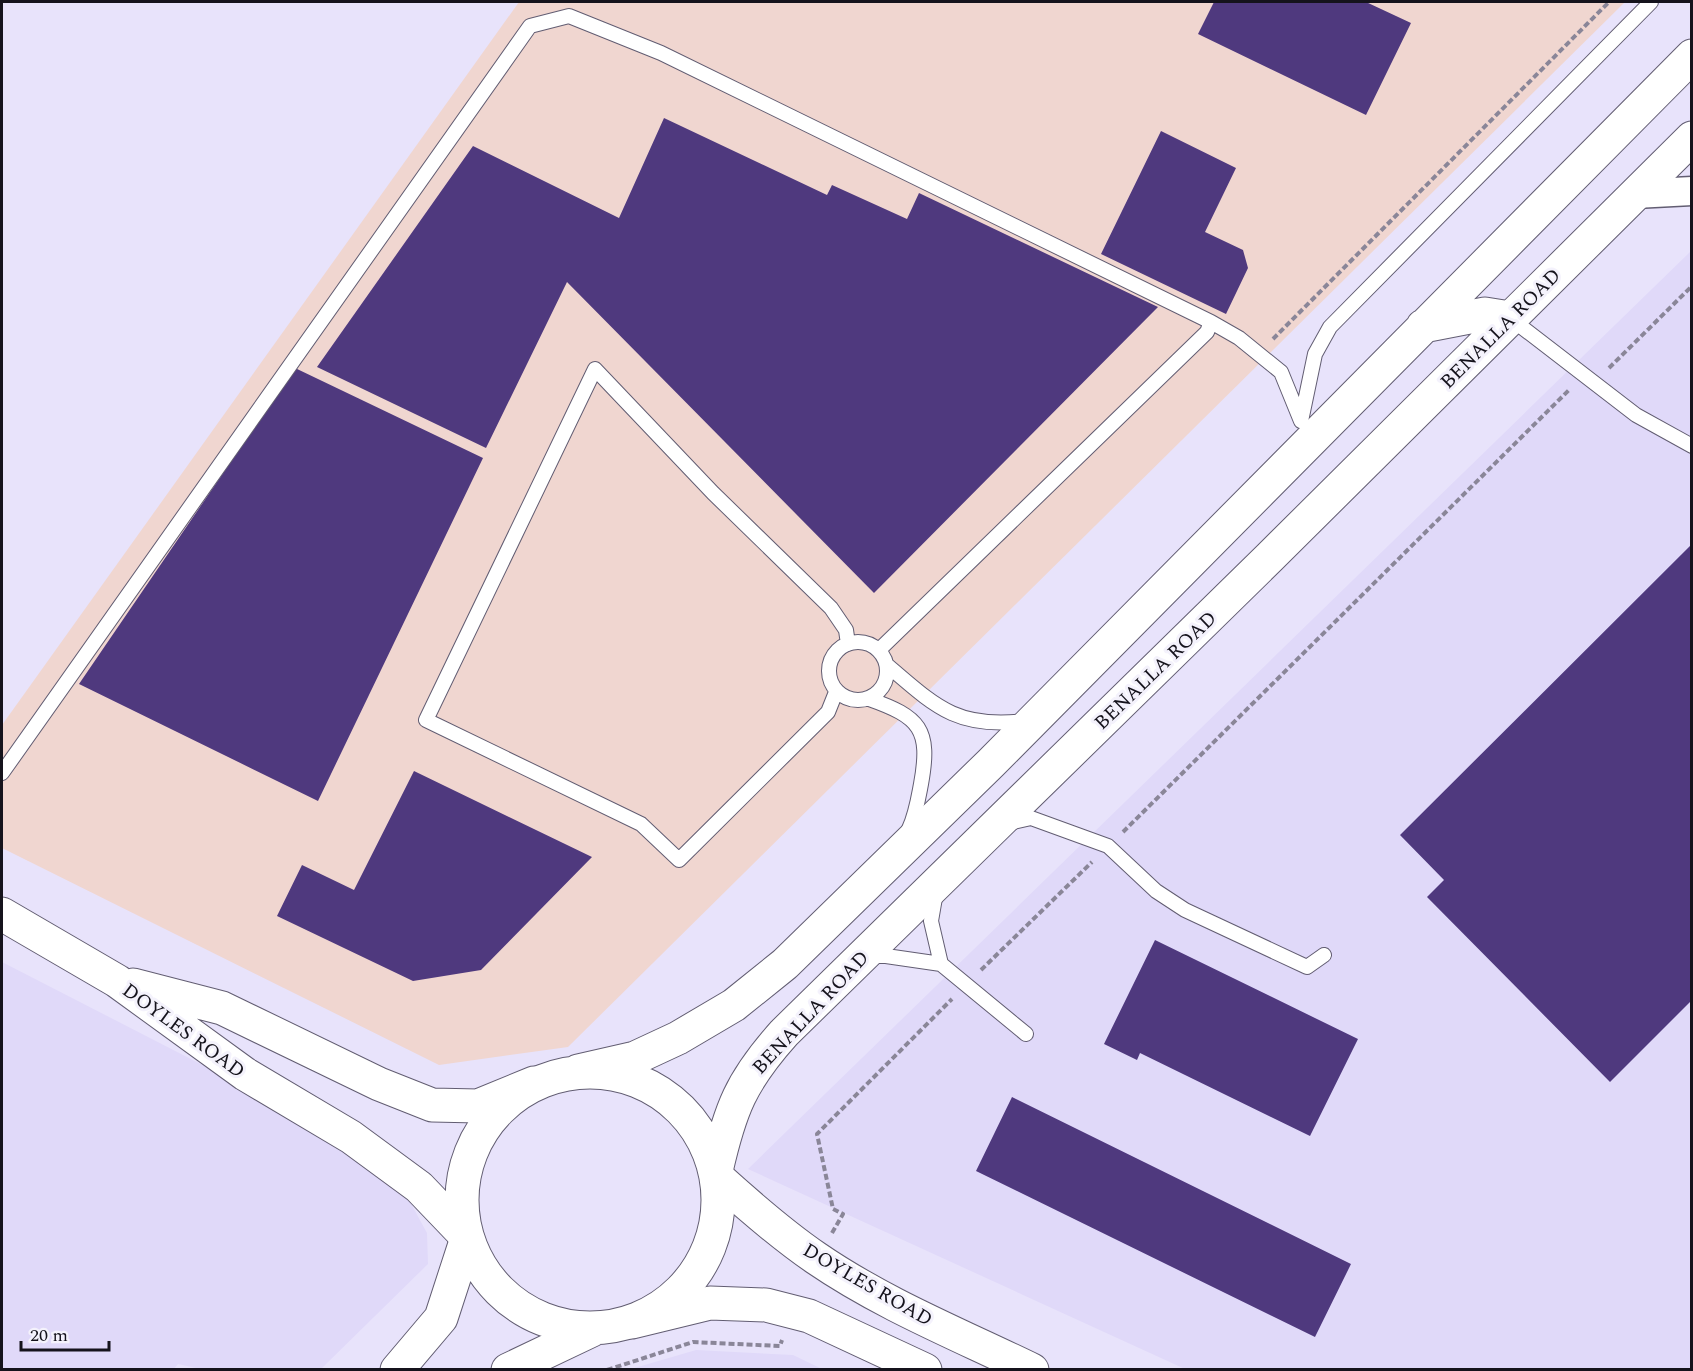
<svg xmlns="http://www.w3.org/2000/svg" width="1693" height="1371" viewBox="0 0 1693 1371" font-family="Spectral,serif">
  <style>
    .commercial { fill: #f0d6d0 }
    .built { fill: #e0d9f9 }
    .building { fill: #4f397e }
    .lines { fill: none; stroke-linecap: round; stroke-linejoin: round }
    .service-casing { stroke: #625d72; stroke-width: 16 }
    .minor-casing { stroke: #625d72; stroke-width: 31 }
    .secondary-casing { stroke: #625d72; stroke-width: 35 }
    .trunk-casing { stroke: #625d72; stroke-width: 35 }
    .path { stroke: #8a8698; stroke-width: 4; stroke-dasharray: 6 3; stroke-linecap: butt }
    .service { stroke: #fff; stroke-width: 14 }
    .minor { stroke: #fff; stroke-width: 28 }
    .secondary { stroke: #fff; stroke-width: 33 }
    .trunk { stroke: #fff; stroke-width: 33 }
    .labels { text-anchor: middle; stroke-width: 6; stroke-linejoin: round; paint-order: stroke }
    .street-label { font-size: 20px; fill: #15131c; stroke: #f4f2fc }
  </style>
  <rect width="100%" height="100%" fill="#e8e3fb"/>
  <!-- commercial -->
  <path class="commercial" d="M519,2h1106l-1057,1045 -129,18 -437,-217v-123z"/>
  <!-- built -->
  <path class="built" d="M1691,251v1118h-506l-437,-200z
    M2,962l298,153 109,85 18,33 1,31 -107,105 -116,1 -27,-6 -5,6 -171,-1z
    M696,1350l97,5 29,14h-191z"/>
  <!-- building -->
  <path class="building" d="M1214,2h152l45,21 -45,92 -168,-81z
    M664,118l163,77 5,-10 75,34 12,-26 239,114 -284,286 -307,-311 -81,166 -169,-81 156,-221 146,72z
    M1161,131l75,37 -31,64 38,18 5,18 -22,46 -125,-60z
    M295,368l188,90 -165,343 -239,-117z
    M1692,544v456l-82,82 -183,-185 17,-17 -44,-45z
    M414,771l178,86 -111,113 -68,11 -136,-65 25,-51 52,25z
    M1155,940l203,99 -48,97 -170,-83 -3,7 -33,-16z
    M1012,1097l339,167 -36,73 -339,-166z"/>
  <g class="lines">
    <defs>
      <path id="service" d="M1510,318l126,97 56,31
        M1301,421l14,-67 15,-27 321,-325
        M829 671a29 29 0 1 1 58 0a29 29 0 1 1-58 0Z
        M879,650l328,-318 4,-10
        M887,665c49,42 70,64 138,56
        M836,692l-8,20 -149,148 -38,-36 -215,-104 169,-351 118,124 118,115 15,22 2,14
        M869,699c51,18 62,30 52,85 -3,16 -5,30 -12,45
        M2,773l528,-747 39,-10 92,37 550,269 28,16 42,34 20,49
        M1009,823l22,-5 77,28 48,45 29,19 122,57 17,-12
        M869,956h17l55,8 -10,-43 5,-29
        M941,964l85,70"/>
      <path id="minor" d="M1635,194l57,-3"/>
      <path id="secondary" d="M2,914l115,67 128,93 106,63 68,50 46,48
        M133,985l89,23 157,76 53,21 46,1 56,-23
        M717,1177c32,29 64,57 99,81 67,46 144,77 216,112
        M632,1322l78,-19 56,2 43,11 116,54"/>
      <path id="trunk" d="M1423,326l62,-12 25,4
        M578,1071l57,-13 43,-20 56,-33 51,-41 206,-201 701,-707
        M462 1200a128 128 0 1 1 256 0a128 128 0 1 1-256 0Z
        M716,1171c14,-62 25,-90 68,-138l486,-476 422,-419
        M397,1370l44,-52 26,-80
        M508,1370l84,-40"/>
    </defs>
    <!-- service casing -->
    <use href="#service" class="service-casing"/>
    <!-- minor casing -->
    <use href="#minor" class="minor-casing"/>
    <!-- secondary casing -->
    <use href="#secondary" class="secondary-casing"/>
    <!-- trunk casing -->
    <use href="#trunk" class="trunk-casing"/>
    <!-- path -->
    <path class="path" d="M1273,339l336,-337
      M1609,368l83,-82
      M1123,832l446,-442
      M981,970l111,-108
      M832,1233l11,-19 -10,-5 -16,-75 135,-135
      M607,1370l86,-28 87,4 2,-6"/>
    <!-- service -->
    <use href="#service" class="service"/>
    <!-- minor -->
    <use href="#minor" class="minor"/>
    <!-- secondary -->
    <use href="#secondary" class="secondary"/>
    <!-- trunk -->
    <use href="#trunk" class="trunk"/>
  </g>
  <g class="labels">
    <!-- street labels -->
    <g class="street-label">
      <text transform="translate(1500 328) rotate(-45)" y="7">BENALLA ROAD</text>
      <text transform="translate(1155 670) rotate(-44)" y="7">BENALLA ROAD</text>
      <text transform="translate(810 1012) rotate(-47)" y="7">BENALLA ROAD</text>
      <text transform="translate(184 1030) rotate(36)" y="7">DOYLES ROAD</text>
      <text transform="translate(868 1284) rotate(30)" y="7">DOYLES ROAD</text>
    </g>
  </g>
  <!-- border -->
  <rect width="1693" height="1371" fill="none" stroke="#15131c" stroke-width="6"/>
  <!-- scale -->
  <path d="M21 1341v9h88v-9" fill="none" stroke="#15131c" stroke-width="3"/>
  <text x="30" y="1341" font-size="18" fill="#15131c" stroke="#f4f2fc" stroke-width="4.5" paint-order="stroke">20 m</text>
</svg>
